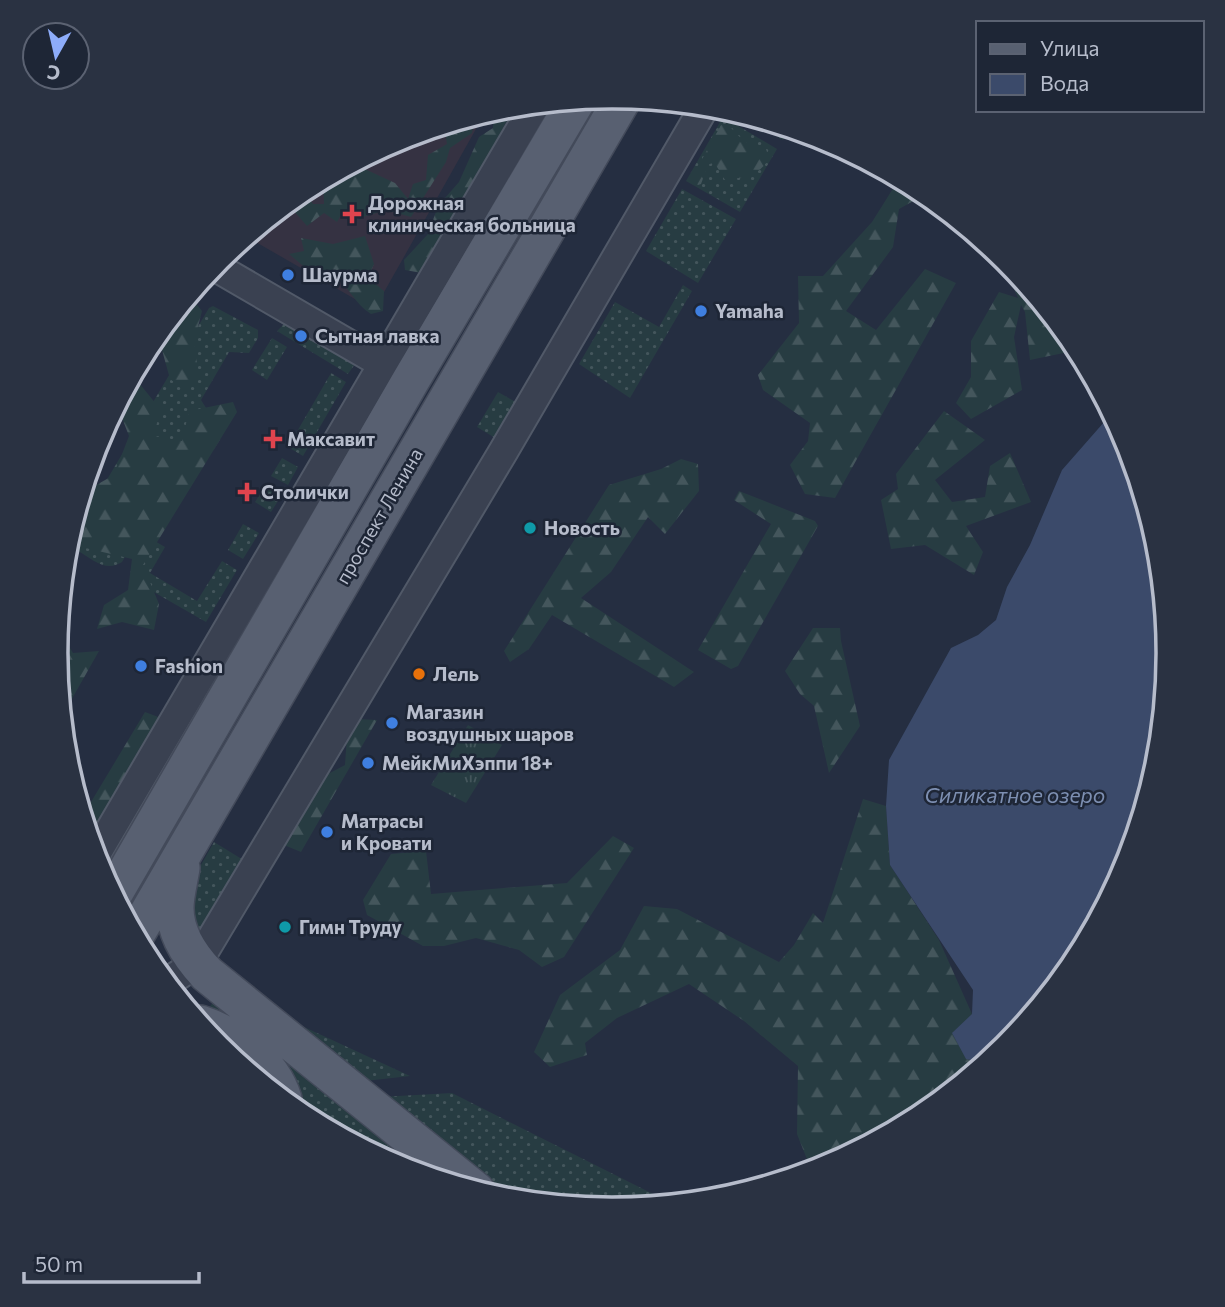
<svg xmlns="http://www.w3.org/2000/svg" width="1225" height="1307" viewBox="0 0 1225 1307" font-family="Commissioner,sans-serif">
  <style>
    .medical { fill: #353242 }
    .grass { fill: url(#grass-dots) }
    .forest { fill: url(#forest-firs) }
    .park { fill: url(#park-tufts) }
    .water { fill: #3b4a6a }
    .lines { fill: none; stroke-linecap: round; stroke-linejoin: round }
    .minor-casing { stroke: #515968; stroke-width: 32 }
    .major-casing { stroke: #434a5a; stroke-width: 40 }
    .minor { stroke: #3a4151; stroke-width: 28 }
    .major { stroke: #586071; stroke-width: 37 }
    .health-dot { fill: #e0444e; stroke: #1e2636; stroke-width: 2.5 }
    .shop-dot { fill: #3f7fe0; stroke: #1e2636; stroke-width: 2.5 }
    .culture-dot { fill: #0f9aa8; stroke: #1e2636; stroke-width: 2.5 }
    .food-dot { fill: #e8710a; stroke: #1e2636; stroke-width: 2.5 }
    .labels { text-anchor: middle; stroke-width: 5; stroke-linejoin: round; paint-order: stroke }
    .poi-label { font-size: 19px; font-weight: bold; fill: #b6bccb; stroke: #1e2636; text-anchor: start }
    .street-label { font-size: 19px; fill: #b6bccb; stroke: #1e2636 }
    .water-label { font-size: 21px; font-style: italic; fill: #7d8fb2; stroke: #1e2636 }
    .rim { fill: none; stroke: #b6bccb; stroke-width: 3.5 }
  </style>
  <defs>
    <pattern id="grass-dots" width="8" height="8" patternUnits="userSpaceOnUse" patternTransform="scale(1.75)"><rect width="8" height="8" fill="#273c42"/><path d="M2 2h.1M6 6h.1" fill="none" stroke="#44565c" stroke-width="1.8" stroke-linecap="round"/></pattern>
    <pattern id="forest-firs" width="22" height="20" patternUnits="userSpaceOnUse" patternTransform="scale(1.75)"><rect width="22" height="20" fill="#273c42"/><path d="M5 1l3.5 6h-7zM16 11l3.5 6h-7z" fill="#44565c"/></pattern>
    <pattern id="park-tufts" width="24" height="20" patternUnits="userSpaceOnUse" patternTransform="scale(1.75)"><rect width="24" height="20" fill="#273c42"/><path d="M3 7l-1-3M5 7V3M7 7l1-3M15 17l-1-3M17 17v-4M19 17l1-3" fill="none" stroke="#44565c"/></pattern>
  </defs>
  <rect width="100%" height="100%" fill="#252e41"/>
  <!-- medical -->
  <path class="medical" d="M485,113l-111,197 -127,-73 57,-46 96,-52z"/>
  <!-- grass -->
  <path class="grass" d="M733,111l56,17 -6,12z
    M723,117l54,32 -37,63 -54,-31z
    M682,189l54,30 -38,64 -52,-32z
    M683,285l9,6 -62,107 -51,-34 36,-62 44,25z
    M213,306l45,24v8l-9,15 -20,-1 -28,48 9,14 -88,148c-16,11 -30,-3 -44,-11l-4,-16 135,-227z
    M291,322l64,42 -7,10 -71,-43 7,-7z
    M272,338l15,9 -20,33 -15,-10z
    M331,373l15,9 -43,74 -15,-9z
    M498,392l23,13 -21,36 -23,-14z
    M282,458l16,9 -10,18 -17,-9z
    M267,483l16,10 -12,19 -16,-10z
    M243,524l16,9 -16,26 -15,-9z
    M153,540l12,7 -15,26 47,28 25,-40 15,9 -31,52 -75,-43z
    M214,842l31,19 -46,77 -10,-45 4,-14z
    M218,996l234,188 -53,-17 -96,-51 -10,-33 -85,-74z
    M289,1020l121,56 -45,5z
    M452,1093l221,111 -61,6 -101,-10 -131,-103z"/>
  <!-- forest -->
  <path class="forest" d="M520,106l-1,8 -13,8 -31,64 -14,13 5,16 -33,60 -28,-5 -1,-10 24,-26 10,-28 21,-24 20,-45 14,-9 1,-16 10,-4z
    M475,116l-3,17 -22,15 -4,14 -35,55 -25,-7 -30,9 -13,-8 -6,11 -13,-9 -17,13 -14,-16 -22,7 32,-26 10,13h11l-1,-24 31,-16 41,19 13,16 5,-15 13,-4 2,-25 19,-11 -3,-18z
    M728,124c11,14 20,22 38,25l3,9c-9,18 -26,20 -44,22l-11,-18 -6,3 -7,19 -3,1 -7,-6 30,-54z
    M899,179l27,15 -27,15 -6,38 -47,64 30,19 49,-61 31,14 -121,215 -30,-4 -15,-29 18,-24 2,-18 -47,-33 -5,-15 41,-52 -1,-47h25l49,-54z
    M365,236l9,28 -6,14 16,13 -1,20 -12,3c-16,-10 -22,-27 -37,-39h-20l-25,-21 15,-3 -3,-13 32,6z
    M1013,268l65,82 -48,10 -5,-48 -4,-7 -7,32 8,53 -51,29 -15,-16 15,-26v-36l28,-49 19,6 -10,-23z
    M190,296l12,15 -8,31 5,35 -16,12 -13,-10 -8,-29 12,-35z
    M139,383l22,27 -8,26 29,5 7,-30 44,-9 4,10 -94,153 16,39 -5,26 -32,-8 -25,7 7,-24 24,-15 4,-31 -63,-15 -1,-4 14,-47 32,-18 15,-39 -12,-31z
    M944,411l41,29 -50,40 17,22 33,-5 5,-31 20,-13 21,49 -65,24 17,26 -9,23 -49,-30 -34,4 -10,-49 17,-11 -2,-15z
    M681,459l17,5 1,27 -34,43 -17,-17 -37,55 -30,26 113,74 -20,15 -122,-72 -23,34 -19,13 -6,-11 105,-166 52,-16z
    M739,491l76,30 3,5 -80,140 -7,3 -33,-19 73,-126 -37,-24z
    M813,628h27l1,13 19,85 -31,47 -15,-67 -14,-12 -15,-23z
    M58,629l15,24 26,-2 -30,53 -9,-11v-31h-3z
    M145,712l16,6 -67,133 -7,-22 7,-2 -6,-20z
    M357,719l20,1 -76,132 -17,-7 44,-71 17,-9 2,-28z
    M863,799l23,7 4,59 49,75 33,74 -6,45 20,4 -65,53 -96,52 -13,4 -15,-38 1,-68 -54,-45 -55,-37 -72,34 -32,25 2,12 -37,12 -16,-15 26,-57 60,-45 24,-44 33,3 102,53 15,-17 19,-32 10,10z
    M613,836l21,12 -70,109 -22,10 -23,-17 -43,-12 -32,8h-21l-56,-31 -4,-15 28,-46 35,-3 5,43 136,-11z"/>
  <!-- park -->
  <path class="park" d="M468,725l34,20 -36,58 -35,-18z"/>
  <!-- water -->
  <path class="water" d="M1112,413l15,28 31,104 11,109 -11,108 -32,105 -51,96 -69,84 -19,16 -21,-4 -14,-26 20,-19 1,-24 -83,-125 -4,-59 3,-46 62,-112 27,-13 18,-15 11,-33 23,-42 32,-75z"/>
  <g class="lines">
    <defs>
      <path id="minor" d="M214,266l169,98
        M95,856l440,-751
        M166,983l31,-20 306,-511 202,-346"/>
      <path id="major" d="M181,868c-2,13 -6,27 -6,40 0,25 16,49 32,66l269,217
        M113,895l298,-515 165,-279
        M135,936l488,-838
        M200,1024c35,11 72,39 83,75"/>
    </defs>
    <!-- minor casing -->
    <use href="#minor" class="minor-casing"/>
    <!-- major casing -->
    <use href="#major" class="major-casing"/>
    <!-- minor -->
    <use href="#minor" class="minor"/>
    <!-- major -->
    <use href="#major" class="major"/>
  </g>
  <!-- markers -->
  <g class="health-dot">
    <path d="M348.5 203.5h7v7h7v7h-7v7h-7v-7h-7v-7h7z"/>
    <path d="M269.5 428.5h7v7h7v7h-7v7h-7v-7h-7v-7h7z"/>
    <path d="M243.5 481.5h7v7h7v7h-7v7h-7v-7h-7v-7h7z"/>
  </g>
  <g class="shop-dot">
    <circle cx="288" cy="275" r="7"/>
    <circle cx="701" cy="311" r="7"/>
    <circle cx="301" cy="336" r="7"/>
    <circle cx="141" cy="666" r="7"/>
    <circle cx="392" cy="723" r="7"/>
    <circle cx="368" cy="763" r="7"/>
    <circle cx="327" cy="832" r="7"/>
  </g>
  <g class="culture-dot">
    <circle cx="530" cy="528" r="7"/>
    <circle cx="285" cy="927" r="7"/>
  </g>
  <circle class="food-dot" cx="419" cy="674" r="7"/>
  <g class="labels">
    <!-- poi labels -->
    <g class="poi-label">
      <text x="368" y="210">Дорожная<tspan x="368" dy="22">клиническая больница</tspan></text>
      <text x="302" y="282">Шаурма</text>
      <text x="715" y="318">Yamaha</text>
      <text x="315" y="343">Сытная лавка</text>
      <text x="287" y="446">Максавит</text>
      <text x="261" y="499">Столички</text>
      <text x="544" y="535">Новость</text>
      <text x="155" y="673">Fashion</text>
      <text x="433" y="681">Лель</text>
      <text x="406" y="719">Магазин<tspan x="406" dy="22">воздушных шаров</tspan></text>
      <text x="382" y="770">МейкМиХэппи 18+</text>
      <text x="341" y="828">Матрасы<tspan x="341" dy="22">и Кровати</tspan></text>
      <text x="299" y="934">Гимн Труду</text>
    </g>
    <!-- street labels -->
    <g class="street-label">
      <text transform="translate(379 516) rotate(-60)" y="7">проспект Ленина</text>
    </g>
    <!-- water labels -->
    <g class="water-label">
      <text x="1015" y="803">Силикатное озеро</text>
    </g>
  </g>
  <!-- crop -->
  <path d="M0 0H1225V1307H0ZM68 653a544 544 0 1 1 1088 0a544 544 0 1 1-1088 0Z" fill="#2a3242" fill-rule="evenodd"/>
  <path class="rim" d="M68 653a544 544 0 1 1 1088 0a544 544 0 1 1-1088 0Z"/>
  <!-- legend -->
  <rect x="976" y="21" width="228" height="91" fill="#1e2636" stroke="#5b6272" stroke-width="2"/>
  <rect x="990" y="44" width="35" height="10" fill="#586071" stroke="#5b6272" stroke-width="2"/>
  <text x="1040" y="56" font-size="21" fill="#b6bccb">Улица</text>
  <rect x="990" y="74" width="35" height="21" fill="#3b4a6a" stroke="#5b6272" stroke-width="2"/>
  <text x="1040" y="91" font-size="21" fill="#b6bccb">Вода</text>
  <!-- north arrow -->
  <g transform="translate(56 56) rotate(188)"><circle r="33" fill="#1e2636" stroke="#5b6272" stroke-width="2"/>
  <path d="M0-5L12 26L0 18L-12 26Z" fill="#8dacfa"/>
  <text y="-10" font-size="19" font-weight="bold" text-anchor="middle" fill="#b6bccb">С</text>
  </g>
  <!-- scale -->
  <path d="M24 1272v10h175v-10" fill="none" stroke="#b6bccb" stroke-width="3.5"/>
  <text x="35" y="1272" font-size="21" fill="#b6bccb" stroke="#1e2636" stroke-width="5" paint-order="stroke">50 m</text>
</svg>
